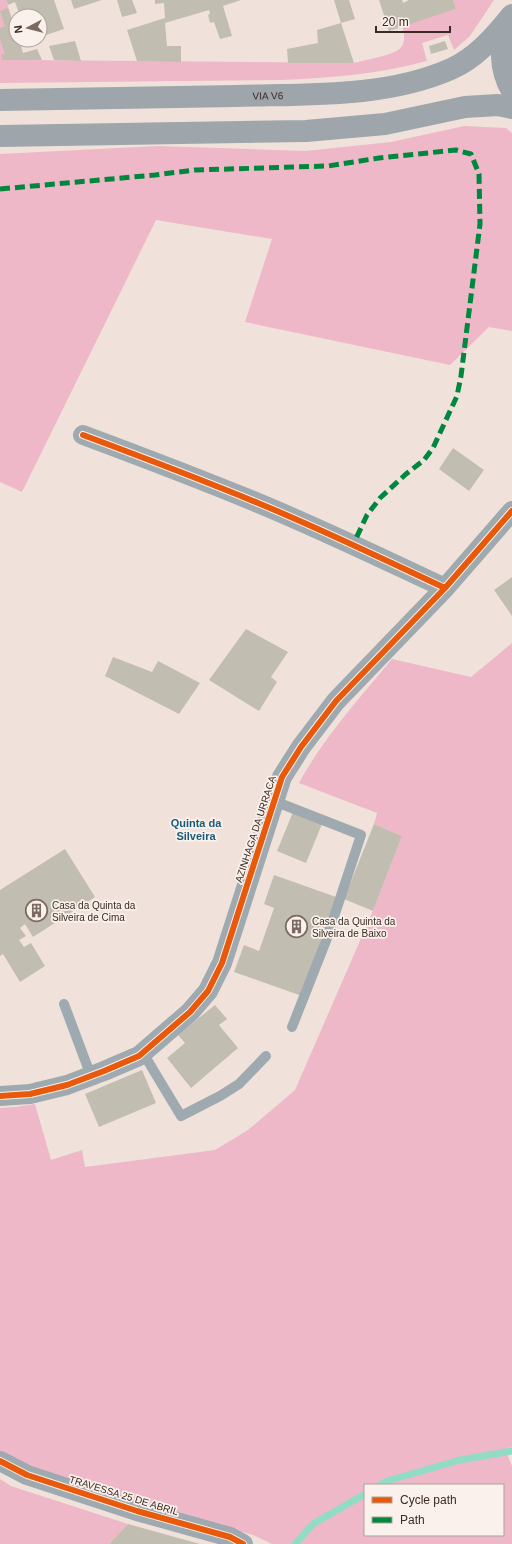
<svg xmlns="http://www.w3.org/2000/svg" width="512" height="1544" viewBox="0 0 512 1544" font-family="Helvetica,sans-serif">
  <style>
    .green { fill: #eeb8c8; fill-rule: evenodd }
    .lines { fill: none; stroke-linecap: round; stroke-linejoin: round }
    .stream { stroke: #92dcc5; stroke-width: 7 }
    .building { fill: #c2bdb1 }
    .lane { stroke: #9eaab0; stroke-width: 10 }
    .street { stroke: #9eaab0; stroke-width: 20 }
    .secondary { stroke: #9ea6ab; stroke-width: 22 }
    .quiet { stroke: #00873e; stroke-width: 5; stroke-dasharray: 10 5; stroke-linecap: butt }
    .cycleway-casing { stroke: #faf1ec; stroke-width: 8 }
    .cycleway { stroke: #e8590c; stroke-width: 6 }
    .labels { text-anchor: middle; stroke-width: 3.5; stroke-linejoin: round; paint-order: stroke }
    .street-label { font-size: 10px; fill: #3a2a20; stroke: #faf1ec }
    .poi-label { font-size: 10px; fill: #3a2a20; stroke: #faf1ec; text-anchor: start }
    .neighbourhood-label { font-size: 11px; font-weight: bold; fill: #195a78; stroke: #faf1ec }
  </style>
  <rect width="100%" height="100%" fill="#f0e2da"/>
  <!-- green -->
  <path class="green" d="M0,0h6l10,32v8h3l6,20 329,3c8,-2 16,-4 25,-6 19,-5 30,-8 23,-31l54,-17 -3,-9h41l-24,36 -16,14 -6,-15 -26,8 5,18c-48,13 -96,17 -146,19l-281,3z
    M464,126l42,2 6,5v198l-23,-4 -39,38 -205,-43 27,-83 -116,-19 -134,272 -22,-10v-328l158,-8 147,5 86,-9z
    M512,643v804l-7,2 7,17v78h-240l-19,-9 -181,-49 -60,-28 -12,-7v-343l15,-1 20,-3 16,56 31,-10 3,17 130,-17 33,-20 47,-40 78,-179 29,-75 -28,-12 3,-11 -78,-30c25,-46 60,-84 93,-124l79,18zM365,1485h138v50h-138z
    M0,1479l11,7 117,38 -19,20h-109z"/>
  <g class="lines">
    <!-- stream -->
    <path class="stream" d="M380,1485l7,-4 73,-21 52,-9
      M295,1544l18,-20 52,-30"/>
  </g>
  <!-- building -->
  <path class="building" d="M6,0h48l10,29 -24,8v-21h-20l-5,-14 -7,3z
    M71,0h31l-28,9z
    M117,0h15l5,13 -15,4z
    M155,0h86l-18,6 9,30 -12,3 -6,-17 -4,1 -2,-8 2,-1 -1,-4 -44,13 2,23h14v16l-44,-1 -10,-31 38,-12 -1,-15 -9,1z
    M334,0h15l6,19 -14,4z
    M379,0h23l1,3 6,-3h44l3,9 -67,22z
    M8,8l5,15 3,-1v18h12l2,4 -9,3 2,6 14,-4 5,11h-39l-2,-5 4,-1 -5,-15v-11l5,-2 -5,-15z
    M341,23l13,40h-66l-1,-14 31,-6 -1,-13z
    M75,41l6,20 -27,-1 -5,-14z
    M445,41l3,8 -17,5 -2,-8z
    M453,448l31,22 -15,21 -30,-22z
    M512,577v39l-18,-26z
    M246,629l42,23 -17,25 6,5 -18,29 -50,-31z
    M113,657l39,15 6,-11 42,22 -21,31 -74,-38z
    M293,812l29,12 -16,39 -29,-12z
    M374,824l28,12 -29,75 -29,-12z
    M65,849l30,48 -62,40 -8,-13 -5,4 6,8 -7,4 5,7 7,-4 14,23 -25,16 -17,-28 -3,2v-66z
    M274,875l62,22 -34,99 -68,-24 10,-27 15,6 15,-43 -10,-4z
    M215,1005l12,14 -8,6 19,23 -47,40 -24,-30 18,-15 -7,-8z
    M142,1070l14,33 -57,24 -14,-33z
    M128,1524l72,20h-91z"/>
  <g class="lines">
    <!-- lane -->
    <path class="lane" d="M274,801l87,34 -35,106 -34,86
      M64,1004l27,72
      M143,1053l38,63 39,-20 19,-12 27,-28"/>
    <!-- street -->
    <path class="street" d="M83,435c59,22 117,44 175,68 63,26 125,56 187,85
      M0,1096l30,-2 37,-9 37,-14 35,-15 51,-44 18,-21 14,-28 60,-186 19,-30 35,-46 109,-113 67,-77
      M0,1461l27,14 110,36 93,26 13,7"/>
    <!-- secondary -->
    <g class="secondary">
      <path d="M510,21c-11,23 -11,48 2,70"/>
      <path id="s1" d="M0,100c79,-2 158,-3 236,-4 71,-2 149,2 215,-27 25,-11 44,-33 61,-54"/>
      <path d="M0,136l306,-5 79,-7 80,-17 33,-2 14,3"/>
    </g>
    <!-- quiet -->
    <path class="quiet" d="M0,189l155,-14 40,-5 133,-4 51,-8 77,-8 15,4 8,20 1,50 -19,152 -4,20 -24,52 -9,12 -18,14 -26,24 -13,17 -14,30"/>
    <defs>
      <path id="cycleway" d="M83,435c59,22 117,44 175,68 63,26 125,56 187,85
        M0,1096l30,-2 37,-9 37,-14 35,-15 51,-44 18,-21 14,-28 60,-186 19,-30 35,-46 109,-113 67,-77
        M0,1461l27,14 110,36 93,26 13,7"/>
    </defs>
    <!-- cycleway casing -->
    <use href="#cycleway" class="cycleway-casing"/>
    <!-- cycleway -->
    <use href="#cycleway" class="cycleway"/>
  </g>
  <!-- icons -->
  <defs>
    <symbol id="building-ring" viewBox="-11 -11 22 22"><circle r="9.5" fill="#faf1ec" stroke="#7a6a61" stroke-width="1.5"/><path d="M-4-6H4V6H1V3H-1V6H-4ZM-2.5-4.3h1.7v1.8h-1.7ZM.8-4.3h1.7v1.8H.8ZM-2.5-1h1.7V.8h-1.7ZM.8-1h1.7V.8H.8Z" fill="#7a6a61"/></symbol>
  </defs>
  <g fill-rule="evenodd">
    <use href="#building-ring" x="24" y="898" width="25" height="25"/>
    <use href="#building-ring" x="284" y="914" width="25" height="25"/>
  </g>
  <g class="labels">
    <!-- street labels -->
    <g class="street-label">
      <text dy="4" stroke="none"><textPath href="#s1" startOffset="268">VIA V6</textPath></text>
      <text transform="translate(255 829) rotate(-72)" y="4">AZINHAGA DA URRACA</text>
      <text transform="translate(124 1495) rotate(17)" y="4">TRAVESSA 25 DE ABRIL</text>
    </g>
    <!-- poi labels -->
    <g class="poi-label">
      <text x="52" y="909">Casa da Quinta da<tspan x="52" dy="12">Silveira de Cima</tspan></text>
      <text x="312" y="925">Casa da Quinta da<tspan x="312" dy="12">Silveira de Baixo</tspan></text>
    </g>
    <!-- neighbourhood labels -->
    <g class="neighbourhood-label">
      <text x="196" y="827">Quinta da<tspan x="196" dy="13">Silveira</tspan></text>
    </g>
  </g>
  <!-- legend -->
  <rect x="364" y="1484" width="140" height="52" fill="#faf1ec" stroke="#ada19a"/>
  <rect x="372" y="1497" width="20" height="6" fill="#e8590c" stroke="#ada19a"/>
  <text x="400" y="1504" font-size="12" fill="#3a2a20">Cycle path</text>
  <rect x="372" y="1517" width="20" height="6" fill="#00873e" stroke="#ada19a"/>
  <text x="400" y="1524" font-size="12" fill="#3a2a20">Path</text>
  <!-- north arrow -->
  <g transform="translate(28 28) rotate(263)"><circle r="19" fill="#faf1ec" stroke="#ada19a"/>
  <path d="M0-3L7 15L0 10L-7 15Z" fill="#7a6a61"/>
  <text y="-6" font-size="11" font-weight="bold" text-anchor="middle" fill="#3a2a20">N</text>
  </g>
  <!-- scale -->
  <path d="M376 26v6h74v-6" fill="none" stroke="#3a2a20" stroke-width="2"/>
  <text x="382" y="26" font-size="12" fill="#3a2a20" stroke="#faf1ec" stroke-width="3" paint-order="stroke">20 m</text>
</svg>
